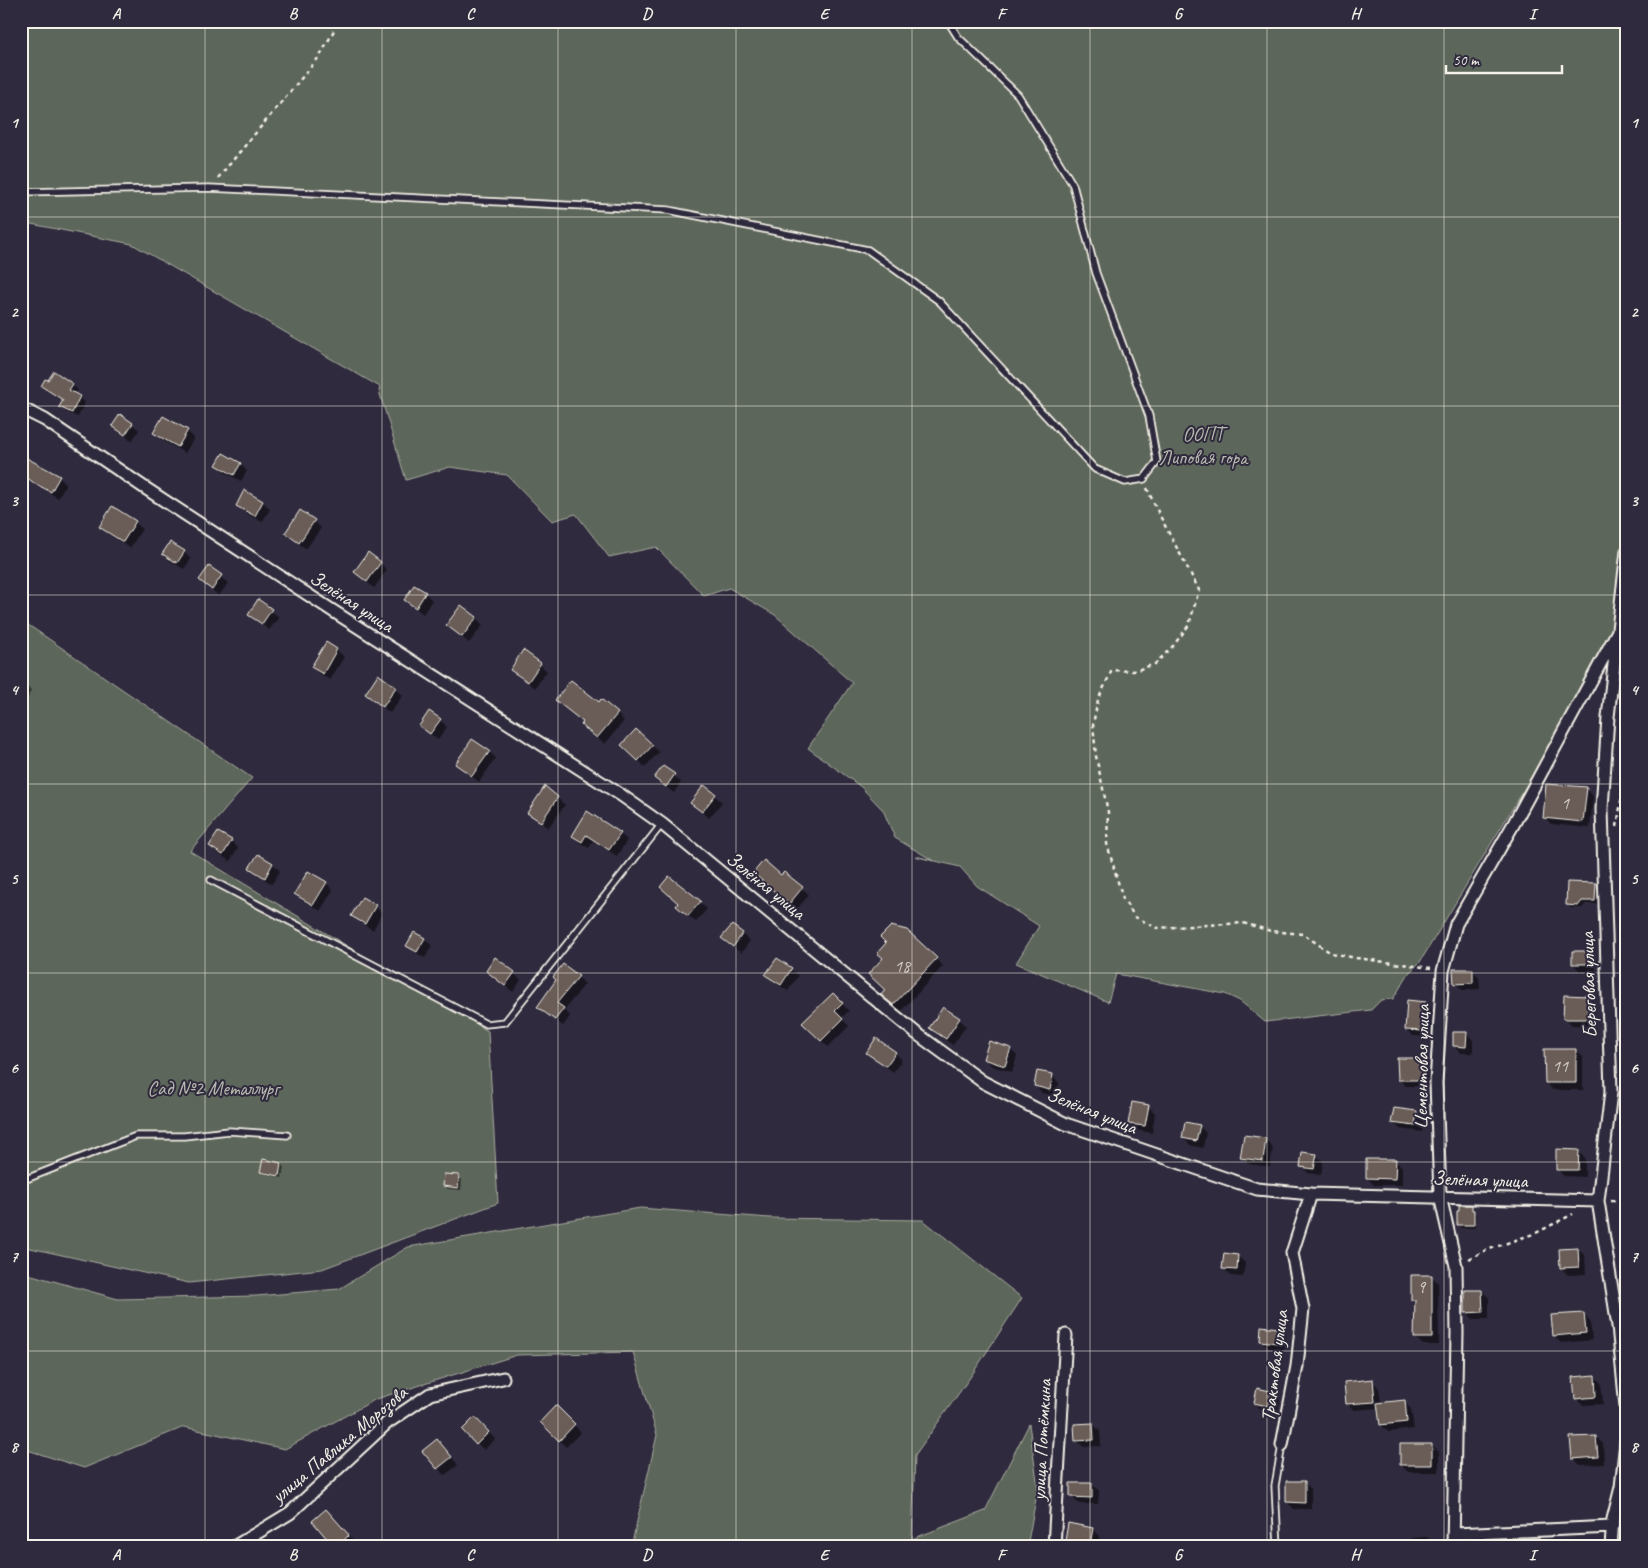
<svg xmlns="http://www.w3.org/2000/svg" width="1648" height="1568" viewBox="0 0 1648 1568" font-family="Caveat,sans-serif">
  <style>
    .green { fill: #5d665a; stroke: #a8aca1 }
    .shadow { fill: #0007 }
    .building { fill: #6a5d59; stroke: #f4f1e8 }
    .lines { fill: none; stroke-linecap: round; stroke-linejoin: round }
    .lane-casing { stroke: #f4f1e8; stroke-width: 9 }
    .street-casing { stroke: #f4f1e8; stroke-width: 15 }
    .path { stroke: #f4f1e8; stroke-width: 2.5; stroke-dasharray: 4 4; stroke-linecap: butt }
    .lane { stroke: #2f2a3d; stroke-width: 5.5 }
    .street { stroke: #2f2a3d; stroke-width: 11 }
    .grid { fill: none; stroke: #f4f1e8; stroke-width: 1; stroke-opacity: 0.55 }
    .labels { text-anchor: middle; stroke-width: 4; stroke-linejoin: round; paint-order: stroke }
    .number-label { font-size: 18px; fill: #d2ccc4 }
    .park-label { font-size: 20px; fill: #b8b9af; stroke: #2f2a3d }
    .street-label { font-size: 20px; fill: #f4f1e8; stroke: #2f2a3d }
    .neatline { fill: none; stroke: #f4f1e8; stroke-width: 2 }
    .grid-label { font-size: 16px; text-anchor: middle; font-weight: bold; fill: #f4f1e8 }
  </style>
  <rect width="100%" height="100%" fill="#2f2a3d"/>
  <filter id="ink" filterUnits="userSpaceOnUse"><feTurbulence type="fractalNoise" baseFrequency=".02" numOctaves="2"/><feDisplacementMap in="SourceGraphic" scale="10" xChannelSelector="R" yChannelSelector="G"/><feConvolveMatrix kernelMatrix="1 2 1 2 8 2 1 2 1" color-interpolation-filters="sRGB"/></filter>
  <g filter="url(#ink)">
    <!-- green -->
    <path class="green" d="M21,21h1606v597l-207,344 -11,11 -16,26 -12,1 -10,10 -106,12 -25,-21 -15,-7 -109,-20 -8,28 -92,-39 23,-37 -62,-40 -17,-19 -45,-11 19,5 -39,-23 -12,-28 -22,-23 -53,-39 44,-65 -77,-68 -46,-27 -25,8 -48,-49 -47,10 -33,-43 -24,7 -45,-46 -57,-8 -44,13 -27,-89 1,-4 -248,-143 -111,-22z
      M21,620l231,158 -62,73 298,180 10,172 -176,66 -133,14 -168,-37z
      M640,1208l130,10 153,2 99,78 -51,78 -56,79 -3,84 73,-28 44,-87 9,64 -11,59h-396l26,-112 -24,-83 -116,3 -141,44 -91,50 -101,-22 -100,41 -63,-20v-176l97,27 138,-3 83,-7 69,-42z"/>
    <!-- shadow -->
    <path class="shadow" d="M43,385h29l6,5 -3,5 10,7 -7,15 -12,-5 -5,-6 2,-5z
      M132,424l7,6 -7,11 -18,-15z
      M187,431l7,7 -9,15 -23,-13 -7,-7z
      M21,459l38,18 7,7 -8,14 -37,-24z
      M240,464l7,7 -6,10 -17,-9 -6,-7z
      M245,492l18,10 7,7 -8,13 -18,-10 -7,-7z
      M113,508l22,14 7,7 -12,19 -22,-14 -7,-7z
      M314,521l7,7 -15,21 -20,-16z
      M184,552l7,7 -7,10 -14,-8 -7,-7z
      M380,563l7,7 -13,18 -19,-16z
      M209,568l19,15 -9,13 -19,-16z
      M425,593l7,7 -9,14 -17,-14z
      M258,601l21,16 -10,13 -20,-16z
      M476,618l7,7 -14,18 -21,-18z
      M326,644l11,6 7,7 -14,23 -10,-6 -7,-7z
      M524,652l23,19 -12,17 -24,-19z
      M379,676l24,19 -13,18 -24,-19z
      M21,681l10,9 -9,22 -1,-1z
      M557,700l42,4 18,10 7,7 -19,23 -16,-12 -7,-7 2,-2z
      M440,720l7,7 -9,13 -18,-14z
      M637,731l22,21 -14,15 -22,-22z
      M489,752l7,6 -17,24 -23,-18z
      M663,767l18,15 -7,11 -19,-15z
      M704,787l18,15 -13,16 -17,-15z
      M546,788l19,17 -17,23 -20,-16z
      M1586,789l7,7 -3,32 -39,-4 -7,-7z
      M587,812l33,22 7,6 -10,16 -24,-15 -4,7 -9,-5 -7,-7z
      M231,841l7,7 -8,13 -13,-8 -6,-7z
      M258,856l15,8 7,7 -8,13 -14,-9 -7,-7z
      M782,877l20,11 7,7 -13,15 -34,-30z
      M669,878l38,31 -11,13 -12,-10z
      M326,883l7,7 -13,21 -17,-11 -7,-6z
      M1595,884l3,4v16h-13l-3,4h-11l-3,-3z
      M363,898l12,8 7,7 -9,17 -13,-8 -7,-7z
      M732,926l18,15 -9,12 -18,-15z
      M907,932l36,34 -42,45 -11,-10 -3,-11z
      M415,934l10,5 7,7 -7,12 -10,-6 -7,-6z
      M1588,952l7,7 1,12h-16l-7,-7z
      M496,959l25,21 -8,12 -26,-21z
      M791,969l7,7 -10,15 -14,-9 -7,-7z
      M1472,970l7,7 1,12 -18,1 -7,-7z
      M578,977l7,7 -21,26 6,6 -7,10 -25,-19 19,-27z
      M833,995l16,16 -8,7 8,8 -21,21 -24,-24z
      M1588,997l7,7v22l-23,-1 -7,-7z
      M1425,1003l7,7 -2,27 -17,-1 -7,-7z
      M959,1019l7,7 -13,19 -15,-10 -7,-7z
      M1466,1033l7,7v13h-12l-7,-7z
      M1010,1049l7,7 -5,16 -20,-6 -7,-7z
      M1576,1050l7,7v33h-30l-7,-7z
      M868,1053h27l7,7 -9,12z
      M1420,1059l7,7v20h-21l-7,-7z
      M1052,1076l7,7 -3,13 -14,-3 -7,-7z
      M1148,1106l7,7 -3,20 -16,-3 -6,-7z
      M1416,1112l7,7 -1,13 -22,-3 -7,-7z
      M1199,1126l7,7 -3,15 -13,-3 -7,-7z
      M1245,1137l21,3 7,7 -3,20 -21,-3 -7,-7z
      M1578,1151l7,7v19l-21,-1 -7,-7z
      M1316,1155l7,7 -2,13 -13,-2 -7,-7z
      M1395,1160l7,7v18h-28l-7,-7z
      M281,1164l3,3 -2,11 -18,-4 -3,-3z
      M459,1177l3,3 -1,10 -13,-1 -4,-3z
      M1471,1207l5,8v13h-15l-3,-3z
      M1578,1249l7,7 1,18 -18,1 -7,-7z
      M1238,1256l7,7 -2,14 -12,-1 -7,-7z
      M1431,1276l7,7 1,62h-16l-7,-7 1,-34 -5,-5z
      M1482,1291l7,7v21h-16l-7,-7z
      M1583,1314l7,7 2,19 -31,3 -7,-7z
      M1279,1329l7,7 -2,13 -15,-1 -7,-7z
      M1594,1376l7,7 2,21 -20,1 -7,-7z
      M1372,1381l7,7 2,16 23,-2 7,7 3,20 -26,3 -7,-7 -2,-17 -25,2 -7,-7z
      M1273,1393l7,7 -3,13 -15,-3 -7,-7z
      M556,1407l25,25 -15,15 -25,-25z
      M475,1419l20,20 -11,11 -20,-20z
      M1093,1424l7,7 1,15 -17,1 -8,-7z
      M1596,1437l7,7 1,20 -24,1 -7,-7z
      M1432,1445l7,7v20h-31l-7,-7z
      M444,1447l14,18 -13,10 -7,-7z
      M1304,1482l7,7v20h-17l-7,-7z
      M1092,1484l7,7 -1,13h-19l-7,-7z
      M333,1518l22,25 -4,4h-15z
      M1093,1529l7,7 -2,11h-25l-7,-7z
      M1427,1537l7,7v3h-23v-9z"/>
    <!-- building -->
    <path class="building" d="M54,371l19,13 -4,6 11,6 -8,17 -13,-6 4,-7 -22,-14 4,-7 3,1z
      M120,414l13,9 -8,12 -13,-9z
      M163,416l25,14 -10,17 -25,-14z
      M223,453l18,10 -7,12 -18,-10z
      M21,455l39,21 -9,16 -17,-9 -13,-10z
      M244,490l19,11 -8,15 -19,-10z
      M112,506l24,15 -13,21 -24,-15z
      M300,510l15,10 -16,23 -14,-10z
      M170,542l15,9 -8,12 -15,-9z
      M368,552l13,10 -14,20 -13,-10z
      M209,566l13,9 -10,15 -13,-10z
      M414,585l12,7 -10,16 -12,-8z
      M258,599l14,10 -10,15 -14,-9z
      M461,605l16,12 -15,20 -16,-12z
      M326,642l11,7 -14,25 -12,-7z
      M523,650l18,13 -13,19 -18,-12z
      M378,674l18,13 -13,20 -18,-13z
      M571,680l28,22 2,-3 17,14 -21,25 -16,-13 2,-3 -28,-22z
      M429,711l12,8 -11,15 -11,-8z
      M636,729l17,16 -15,16 -17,-16z
      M472,739l18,12 -18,25 -17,-12z
      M663,766l12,8 -9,13 -12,-9z
      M1546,784l41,3 -4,35 -40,-4z
      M704,785l12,9 -14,18 -12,-9z
      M545,786l13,11 -17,25 -14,-9z
      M587,811l34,22 -12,17 -23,-15 -4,7 -10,-6z
      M218,832l14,8 -9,15 -14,-9z
      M258,854l15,9 -8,15 -16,-10z
      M764,860l17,15 3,-3 19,15 -14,17 -36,-31z
      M308,871l19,11 -14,23 -19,-11z
      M669,876l32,25 -13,15 -12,-10 2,-3 -18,-16z
      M1567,882l29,1 -1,18h-13l-4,5 -12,-1z
      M362,897l14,8 -11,19 -14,-8z
      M732,925l11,8 -10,14 -12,-9z
      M891,926l16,4 30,28 -44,47 -12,-10 4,-5 -17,-16 15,-16 -6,-5 9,-10 -6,-6z
      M414,932l11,6 -8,14 -11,-6z
      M1572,951h17v13h-17z
      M495,957l20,15 -10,14 -19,-15z
      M777,958l15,10 -11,17 -16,-10z
      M563,964l16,12 -22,27 7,5 -9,12 -18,-13 19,-27 -3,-3z
      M1453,969h20v14l-19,1z
      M833,993l10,10 -8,8 8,8 -22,22 -19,-18z
      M1564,995l25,1 -1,23h-25z
      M1407,1000l19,2 -2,29 -19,-1z
      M943,1007l17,11 -14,21 -17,-11z
      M1453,1032h14l-1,15 -13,-1z
      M876,1038l20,14 -10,14 -20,-13z
      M989,1041l22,7 -6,18 -22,-7z
      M1544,1049h32v34h-31z
      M1397,1058h23l1,22h-23z
      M1037,1071l16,3 -3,16 -16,-4z
      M1132,1102l17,3 -4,21 -17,-2z
      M1394,1108l23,3 -2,15 -24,-3z
      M1185,1122l15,3 -4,16 -14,-3z
      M1244,1135l22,3 -3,23 -23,-3z
      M1556,1149l23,1 -1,20h-22z
      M1302,1152l15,2 -3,15 -14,-2z
      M263,1159l18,4 -2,13 -19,-4z
      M1366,1159h30l-1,20 -29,-1z
      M444,1174l15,1 -1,13 -15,-2z
      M1459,1205h13v5h2v15h-17v-14h2z
      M1578,1248l1,19 -19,1 -1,-19z
      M1224,1253l14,2 -1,15 -15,-1z
      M1411,1275h21v63h-18l1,-38h-4z
      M1465,1290h17l1,22 -18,1z
      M1584,1313l2,20 -33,3 -2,-21z
      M1261,1326l18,2 -1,15 -18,-2z
      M1595,1375l1,22 -21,2 -2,-22z
      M1373,1379l2,23 -29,2 -2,-22z
      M1257,1388l17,4 -3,15 -17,-4z
      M1405,1400l2,22 -27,3 -3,-22z
      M556,1405l19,19 -16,17 -19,-19z
      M475,1417l14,15 -13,13 -14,-15z
      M1093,1423l1,17 -19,1 -1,-17z
      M1596,1436l2,21 -26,2 -2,-22z
      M437,1439l15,18 -15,12 -15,-18z
      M1400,1444h32v21h-32z
      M1286,1481h19v22l-19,-1z
      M1070,1483h22v15l-22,-1z
      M326,1509l23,26 -12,12h-3l-22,-26z
      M1068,1523l25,5 -3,17 -25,-4z"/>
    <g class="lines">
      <defs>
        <path id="lane" d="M21,192l188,-4 459,22 200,40 71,51 156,168 30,13 19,-3 13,-17 -8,-46 -53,-143 -23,-88 -55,-90 -60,-58 -10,-16
          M211,880l275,144 19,-2 157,-198
          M21,1181l115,-45h48l45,-5 58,4
          M1278,1547l-3,-61 7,-41"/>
        <path id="street" d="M21,408l24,12 97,66 191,125 288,184 41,29 254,209 67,49 83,42 191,65 54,5 287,7
          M1627,551l-19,166 -6,92 9,283 -13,109 20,125 9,91
          M1282,1445l15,-79 6,-57 -11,-56 19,-59
          M1454,1534l158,-7
          M234,1547l56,-34 97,-90 43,-29 73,-16
          M1054,1547l12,-212
          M1453,1547l4,-214 -1,-67 -16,-70 -4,-113 7,-112 13,-47 57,-99 106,-196
          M1611,1547l2,-28 8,-32 6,-54"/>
      </defs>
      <!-- lane casing -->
      <use href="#lane" class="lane-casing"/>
      <!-- street casing -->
      <use href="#street" class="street-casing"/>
      <!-- path -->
      <path class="path" d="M218,178l102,-122 19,-35
        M1147,488c15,35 35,68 52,102l-10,35 -16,21 -18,18 -21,7 -22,-1 -14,30 -5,24 3,32 12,56 -1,32 16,55 12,18 22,11 86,-5 28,8 32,3 28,19 25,5 75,10
        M1617,827l10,-65
        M1611,1201h16
        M1469,1259l15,-8 52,-18 37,-19"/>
      <!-- lane -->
      <use href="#lane" class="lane"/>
      <!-- street -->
      <use href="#street" class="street"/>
    </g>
  </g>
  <!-- grid -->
  <path class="grid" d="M205,21v1526M382,21v1526M558,21v1526M736,21v1526M912,21v1526M1090,21v1526M1267,21v1526M1444,21v1526M21,217h1606M21,406h1606M21,595h1606M21,784h1606M21,973h1606M21,1162h1606M21,1351h1606"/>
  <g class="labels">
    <!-- number labels -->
    <g class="number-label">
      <text x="1565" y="809">1</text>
      <text x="902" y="972">18</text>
      <text x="1560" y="1072">11</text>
      <text x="1421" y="1293">9</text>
    </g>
    <!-- park labels -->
    <g class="park-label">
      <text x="1203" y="441">ООПТ<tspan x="1203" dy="23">Липовая гора</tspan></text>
      <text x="213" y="1095">Сад №2 Металлург</text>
    </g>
    <!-- street labels -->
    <g class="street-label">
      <text transform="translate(352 601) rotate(33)" y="7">Зелёная улица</text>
      <text transform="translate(766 885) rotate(39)" y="7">Зелёная улица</text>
      <text transform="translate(1588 985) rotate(-92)" y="7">Береговая улица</text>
      <text transform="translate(1421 1067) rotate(-89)" y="7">Цементовая улица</text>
      <text transform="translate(1092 1110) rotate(22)" y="7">Зелёная улица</text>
      <text transform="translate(1480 1179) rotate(2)" y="7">Зелёная улица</text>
      <text transform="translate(1274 1366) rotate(-83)" y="7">Трактовая улица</text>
      <text transform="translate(1041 1440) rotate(-87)" y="7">улица Потёмкина</text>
      <text transform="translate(339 1444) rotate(-40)" y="7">улица Павлика Морозова</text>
    </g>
  </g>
  <!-- margin -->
  <rect width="1648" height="1568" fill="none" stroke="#2f2a3d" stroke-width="55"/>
  <!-- scale -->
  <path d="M1446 65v8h116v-8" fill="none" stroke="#f4f1e8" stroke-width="2.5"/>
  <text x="1453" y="65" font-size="15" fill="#f4f1e8" stroke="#2f2a3d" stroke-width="4" paint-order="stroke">50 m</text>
  <rect x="28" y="28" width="1592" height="1512" class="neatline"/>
  <g class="grid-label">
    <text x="116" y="19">A</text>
    <text x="293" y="19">B</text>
    <text x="470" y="19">C</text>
    <text x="647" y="19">D</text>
    <text x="824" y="19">E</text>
    <text x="1001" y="19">F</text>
    <text x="1178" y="19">G</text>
    <text x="1355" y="19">H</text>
    <text x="1532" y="19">I</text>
    <text x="14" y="128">1</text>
    <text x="1634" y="128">1</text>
    <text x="14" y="317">2</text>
    <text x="1634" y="317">2</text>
    <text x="14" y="506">3</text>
    <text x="1634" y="506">3</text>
    <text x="14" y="695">4</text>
    <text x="1634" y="695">4</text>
    <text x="14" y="884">5</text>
    <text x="1634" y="884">5</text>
    <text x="14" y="1073">6</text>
    <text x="1634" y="1073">6</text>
    <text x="14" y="1262">7</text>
    <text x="1634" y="1262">7</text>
    <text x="14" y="1452">8</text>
    <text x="1634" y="1452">8</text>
    <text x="116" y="1560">A</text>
    <text x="293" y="1560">B</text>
    <text x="470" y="1560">C</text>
    <text x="647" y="1560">D</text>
    <text x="824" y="1560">E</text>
    <text x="1001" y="1560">F</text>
    <text x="1178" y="1560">G</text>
    <text x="1355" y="1560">H</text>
    <text x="1532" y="1560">I</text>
  </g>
</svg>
